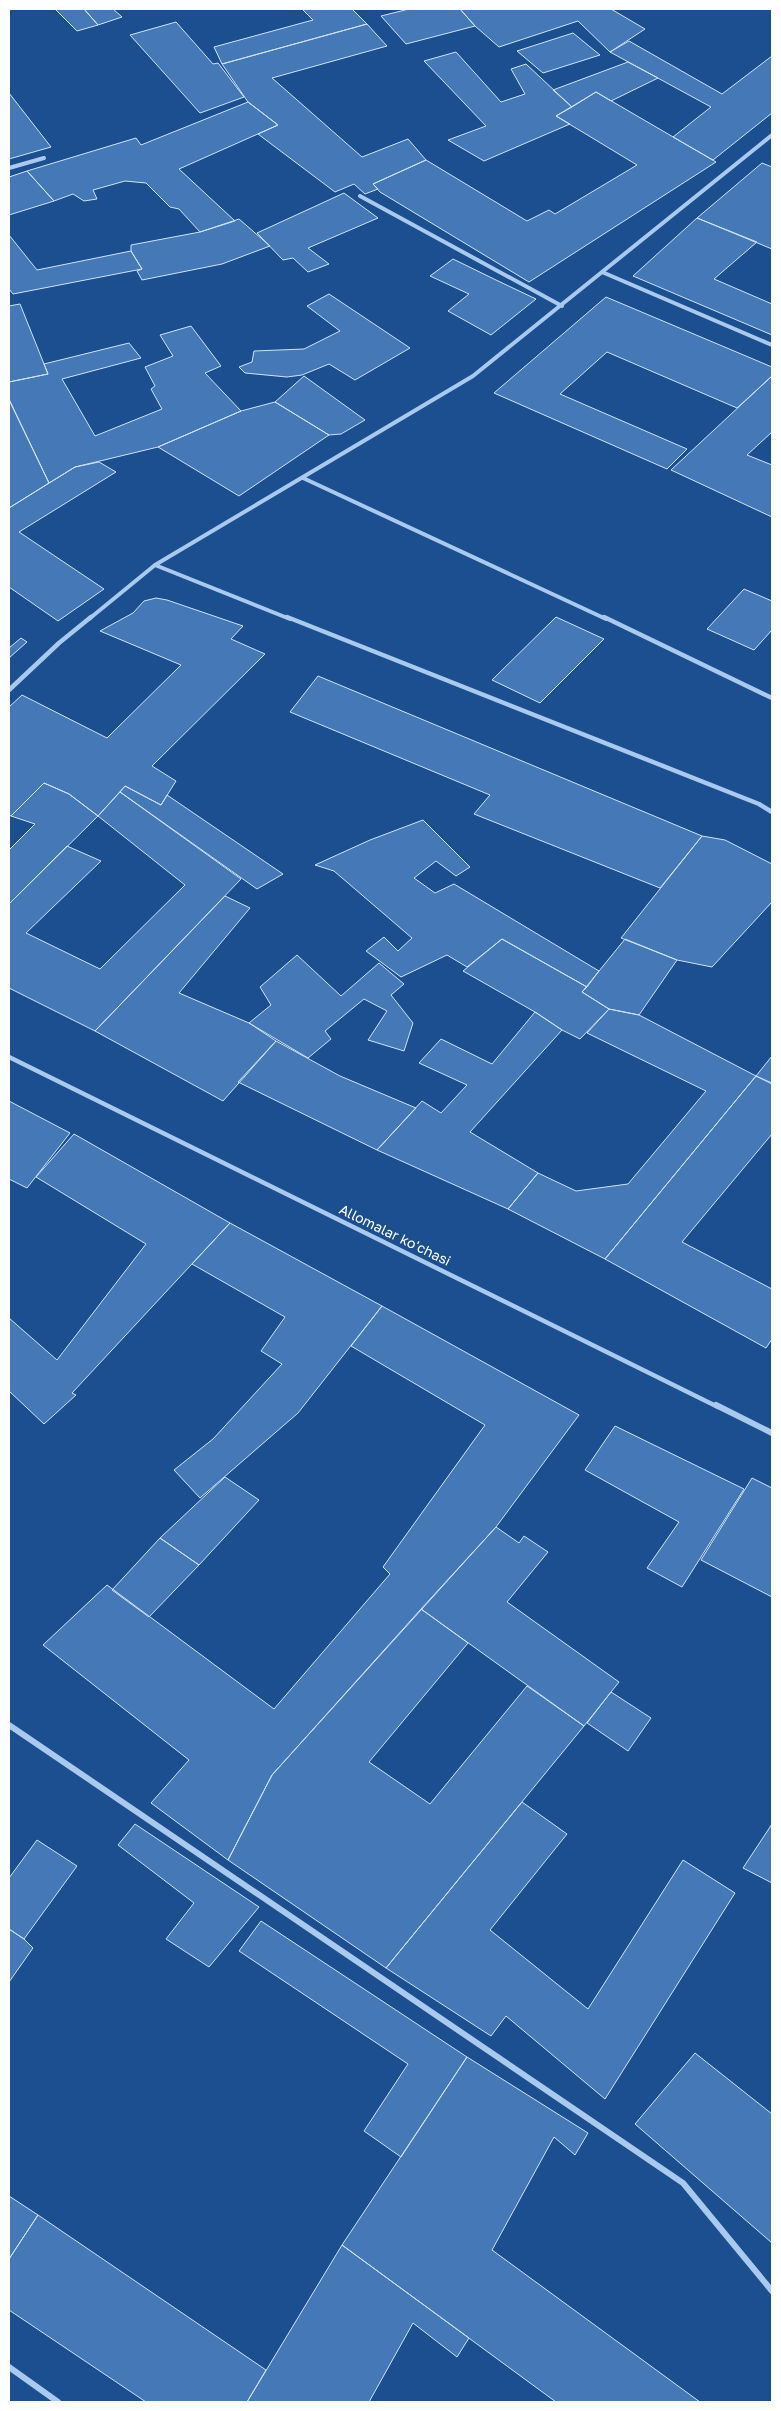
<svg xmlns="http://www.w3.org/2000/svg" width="781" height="2411" viewBox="0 0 781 2411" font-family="'Golos Text',sans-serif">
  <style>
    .building { fill: #4478b7; stroke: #cfe3fa }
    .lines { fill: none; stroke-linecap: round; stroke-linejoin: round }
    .street-far2 { stroke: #a9c9ee; stroke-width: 4 }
    .street-far1 { stroke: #a9c9ee; stroke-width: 4.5 }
    .street { stroke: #a9c9ee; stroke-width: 6 }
    .labels { text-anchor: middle; stroke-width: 4; stroke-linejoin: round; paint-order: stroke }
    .street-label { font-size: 14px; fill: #fff; stroke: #1b4f8f }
  </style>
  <rect width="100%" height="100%" fill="#1b4f8f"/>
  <!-- building -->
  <path class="building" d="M55,9h29l14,16 -21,6z
    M84,9h29l9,8 -24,8z
    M302,9h50l15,15 -145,40 -8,-17 99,-27z
    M409,9h51l15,17 -69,18 -25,-28z
    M460,9h151l34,20 -35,23 -32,-31 -79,26 -24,-21z
    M176,22l37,42 5,-1 26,34 -44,16 -70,-78z
    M367,24l20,22 -115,32 90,79 46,-18 18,21 -53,24 5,5 -13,5 -11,-10 -19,8 -77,-58 20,-9 -30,-23 -26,-38z
    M573,33l27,22 -57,18 -26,-22z
    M629,41l93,53 50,-38v57l-59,47 -40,-23 38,-30 -101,-55z
    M456,52l45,50 24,-8 -14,-25 15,-5 46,43 -16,9 14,8 -86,37 -36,-21 38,-14 -62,-65z
    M628,62l30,16 -47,23 -15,-9 -24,15 -19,-17z
    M596,92l120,70 -187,120 -149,-90 -7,-8 53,-24 101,61 22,-11 6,4 82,-49 -81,-49z
    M9,93l42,54 -42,12z
    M248,102l30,23 -99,44 56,52 -35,11 -21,-23 -9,-2 -24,-24 -21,-2 -32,9 4,9 -13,2 -11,-7 -19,7 -27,-30 109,-33 5,7z
    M762,163l10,4v82l-75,-31z
    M27,171l27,30 -45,14v-38z
    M344,193l34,25 -70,30 21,16 -21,8 -15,-14 -10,2 -26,-27z
    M697,218l60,24 -43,37 58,25v31l-139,-59z
    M239,219l31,27 -48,18 -80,16 -5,-9 5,-2 -11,-18v-6l69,-13z
    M9,235l28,35 94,-19 11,18 -129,25 -4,-5z
    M453,259l43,21 40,19 -45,36 -43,-24 21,-17 -39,-18z
    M329,294l81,54 -55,32 -26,-16 -27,11 -15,2 -42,-4 -6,-6 13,-5 2,-11 50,-2 36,-18 -33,-25z
    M606,297l166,70v9l-35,32 -130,-56 -47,42 127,55 -20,20 -173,-76z
    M20,304l28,70 -39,8v-76z
    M191,326l30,40 -16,7 36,38 -83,36 -83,20 -26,16 -40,-84v-17l39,-8 -4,-10 85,-21 12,15 -79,21 33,57 67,-27 -11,-20 4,-3 -10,-19 28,-11 -13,-21z
    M304,376l61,44 -24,14 -12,1 -54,-33z
    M772,376v56l-25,23 25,10v52l-101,-47z
    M9,400l40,83 -40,25z
    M275,402l54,33 -90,61 -81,-49 83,-36z
    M99,462l17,10 -97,60 85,57 -46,32 -49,-34v-79l66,-41z
    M744,589l28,12v29l-18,20 -47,-21z
    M156,598l11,2 76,26 -12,13 34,15 -113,112 24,15 -15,24 -36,-19 -27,30 -29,-22 -25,-11 -33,33 -2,-1v-108l13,-12 85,43 74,-73 -81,-34 33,-18 11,-12z
    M556,617l48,22 -64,64 -48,-23z
    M21,638l6,4 -18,16v-10z
    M318,676l384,160 -42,52 -186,-74 16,-19 -200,-83z
    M44,783l25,11 29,22 -89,88v-54l26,-26 -24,-8z
    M125,786l36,19 6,-10 116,79 -26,15 -137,-97z
    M120,792l121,87 -146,152 -86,-43v-84l58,-58 34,15 -75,72 74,36 85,-84 -87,-69z
    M423,820l47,47 -14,9 -20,-15 -22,17 21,15 19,-9 145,87 -12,16 -85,-48 -35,28 -20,-12 -46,22 -35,-26 18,-14 14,14 14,-13 -78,-67 -19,-6 55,-25z
    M702,836l23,4 47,24v38l-60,65 -35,-7 -56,-22z
    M225,896l25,12 -71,85 70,30 27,18 -53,60 -128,-70z
    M502,939l85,48 -5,5 27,17 -29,30 -18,-9 -27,-18 -72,-41z
    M625,939l52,21 -38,55 -30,-6 -27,-17z
    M297,955l44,41 38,-33 25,21 -13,11 22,28 -9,28 -36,-11 19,-29 -23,-12 -39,32 6,8 -23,19 -59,-35 22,-18 -11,-18z
    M609,1009l30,6 117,61 -151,183 -97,-50 30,-36 38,18 52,-7 78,-93 -119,-58z
    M535,1012l27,18 -92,102 68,41 -30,36 -131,-59 45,-49 19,12 26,-28 -48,-22 22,-24 51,25z
    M276,1041l64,35 76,32 -39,42 -139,-68z
    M772,1056v27l-16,-7z
    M756,1076l16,8v50l-90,108 90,47v50l-6,9 -161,-89z
    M9,1101l61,32 -43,55 -18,-9z
    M74,1134l156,89 -158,170 4,2 -32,29 -35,-33v-73l48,42 89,-116 -110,-67z
    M230,1223l152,83 -84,107 -98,85 -26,-28 39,-31 69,-75 -21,-13 24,-34 -93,-53z
    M382,1306l197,109 -83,112 -224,248 -44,85 -77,-57 38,-43 -146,-115 64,-60 167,124 116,-135 -7,-7 102,-142 -134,-79z
    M615,1426l129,63 -62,98 -35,-19 32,-46 -94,-52z
    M225,1477l34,23 -60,65 -39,-27z
    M752,1478l20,10v109l-71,-37z
    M496,1527l23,16 5,-7 24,16 -41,50 112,80 -35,44 -163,-117z
    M160,1538l39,27 -50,52 -37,-27z
    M421,1609l47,34 -99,119 61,42 97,-118 57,40 -198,242 -158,-108 44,-85z
    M611,1692l40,26 -23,33 -41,-28z
    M522,1802l45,32 -77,96 98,79 95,-149 52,33 -130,206 -99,-83 -15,20 -105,-68z
    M135,1824l124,83 -50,60 -43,-28 28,-36 -76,-58z
    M772,1824v59l-29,-15z
    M37,1840l40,26 -53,73 -15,-10v-51z
    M261,1921l206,136 -66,100 -37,-26 44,-67 -169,-113z
    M9,1929l15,10 9,9 -24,34z
    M695,2053l77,61v129l-137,-119z
    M467,2057l121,76 -13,22 -21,-18 -62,113 208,152h-144l-214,-157z
    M9,2196l29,19 -29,44z
    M38,2215l228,155 -19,32h-101l-137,-92v-51z
    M342,2245l127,93 -12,19 -44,-34 -44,79h-122z"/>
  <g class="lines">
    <!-- street-far2 -->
    <path class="street-far2" d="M9,168l35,-10
      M360,196l202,110
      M602,272l170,73
      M303,478l303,141
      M155,565l135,54
      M89,619l66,-54 318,-189 299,-241"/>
    <!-- street-far1 -->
    <path class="street-far1" d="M287,617l472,187 13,8
      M604,617l168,81
      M9,690l50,-47 32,-26
      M9,1057l709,350"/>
    <!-- street -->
    <path class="street" d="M716,1405l56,28
      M9,1725l674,458 89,108
      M9,2367l49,35"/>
  </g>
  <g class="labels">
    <!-- street labels -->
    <g class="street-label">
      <text transform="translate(395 1235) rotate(26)" y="5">Allomalar ko'chasi</text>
    </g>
  </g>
  <!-- border -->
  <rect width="781" height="2411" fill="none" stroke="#ffffff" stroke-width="20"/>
</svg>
